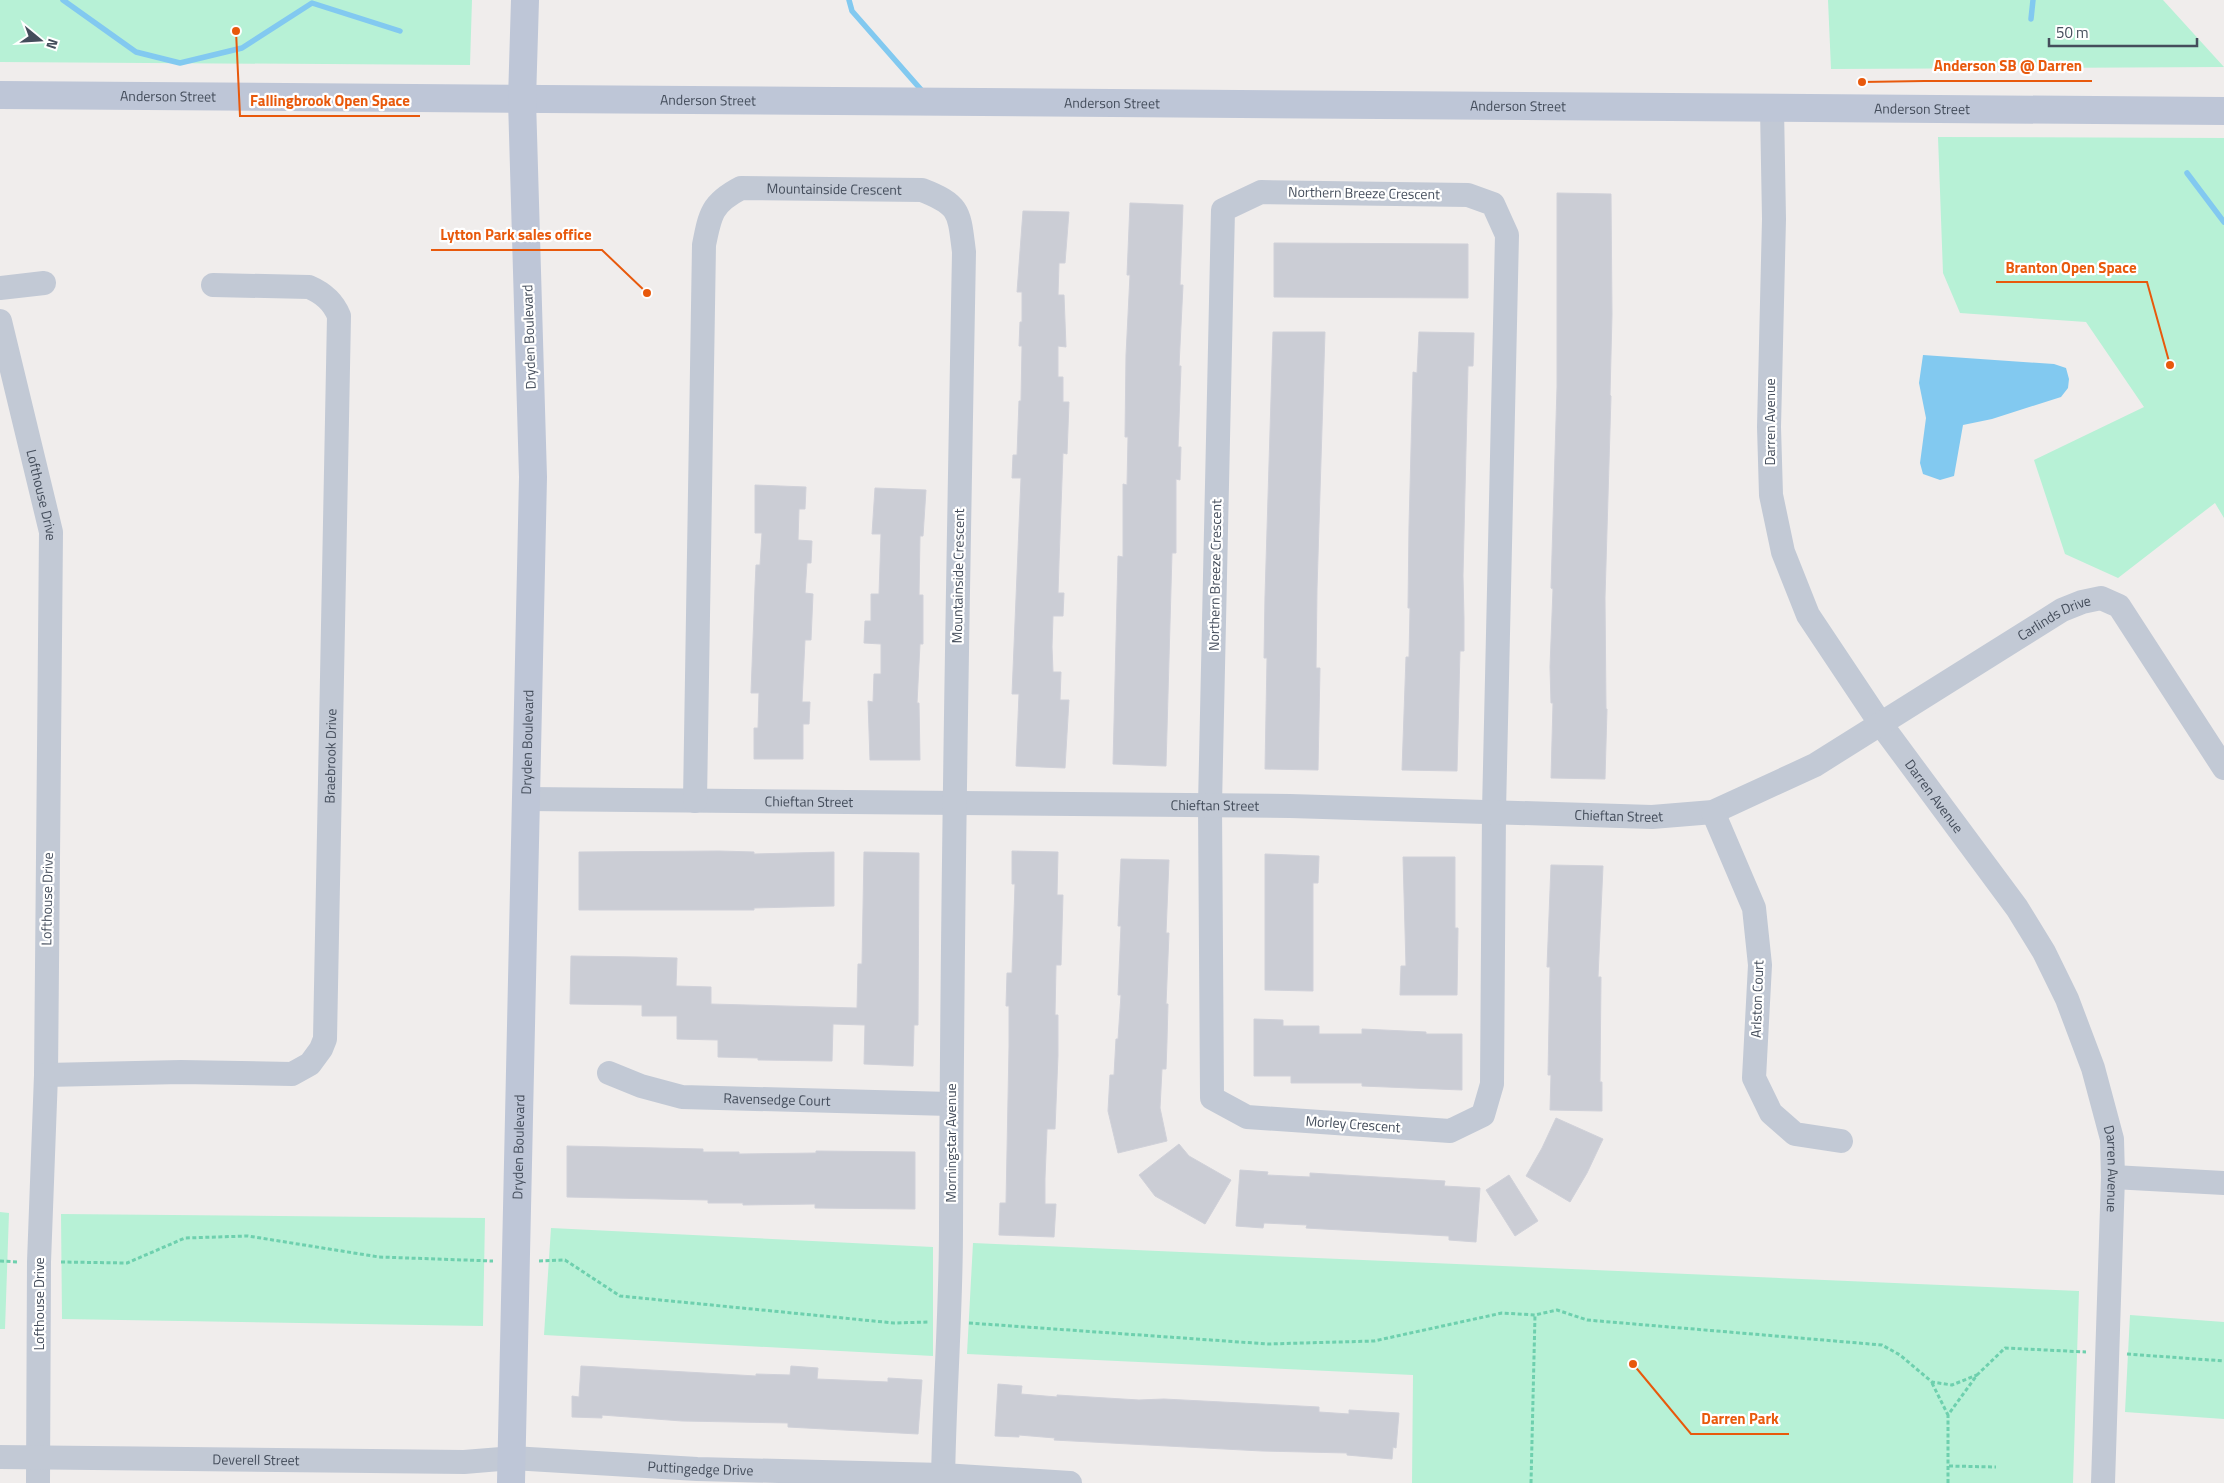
<svg xmlns="http://www.w3.org/2000/svg" width="2224" height="1483" viewBox="0 0 2224 1483" font-family="'Titillium Web',sans-serif">
  <style>
    .green { fill: #b7f1d6 }
    .water { fill: #82c9f0 }
    .lines { fill: none; stroke-linecap: round; stroke-linejoin: round }
    .stream { stroke: #82c9f0; stroke-width: 5.5 }
    .building { fill: #cbcdd5; stroke: #d0d1d9 }
    .path { stroke: #6ed0ae; stroke-width: 3; stroke-dasharray: 4 2.5; stroke-linecap: butt }
    .street { stroke: #c2c9d5; stroke-width: 24 }
    .secondary { stroke: #bec6d7; stroke-width: 28 }
    .labels { text-anchor: middle; stroke-width: 4.5; stroke-linejoin: round; paint-order: stroke }
    .street-label { font-size: 14px; fill: #444d5b; stroke: #fff }
    .leader { fill: none; stroke: #e8590c; stroke-width: 2 }
    .callout-dot { fill: #e8590c; stroke: #fff; stroke-width: 2 }
    .callout-label { font-size: 15px; text-anchor: middle; font-weight: bold; fill: #e8590c; stroke: #fff; stroke-width: 4.5; stroke-linejoin: round; paint-order: stroke }
  </style>
  <rect width="100%" height="100%" fill="#f0edec"/>
  <!-- green -->
  <path class="green" d="M0,0h472l-2,65 -470,-3z
    M1828,0h335l61,67 -393,2z
    M1938,137l286,1v380l-9,-15 -97,75 -53,-24 -31,-94 110,-53 -58,-85 -126,-9 -17,-40z
    M0,1212l9,1 -4,116h-5z
    M61,1214l424,4 -2,108 -421,-7z
    M551,1228l382,19v109l-389,-21z
    M973,1243l1106,48 -6,192h-661l1,-108 -446,-21z
    M2130,1315l94,7v97l-99,-7z"/>
  <!-- water -->
  <path class="water" d="M1923,355l131,9 12,4 3,11 -1,9 -7,9 -69,22 -29,6 -9,51 -14,4 -17,-6 -3,-11 6,-45 -7,-35z"/>
  <g class="lines">
    <!-- stream -->
    <path class="stream" d="M63,0l73,52 44,11 62,-15 70,-45 88,28
      M849,0l3,11 72,82
      M2031,19l2,-19
      M2187,173l37,49"/>
  </g>
  <!-- building -->
  <path class="building" d="M1557,193l54,1 1,120 -2,81 1,1 -6,202 1,111h1l-2,70 -54,-1 2,-75h-2l-1,-36 3,-78 -2,-1 6,-201z
    M1130,203l53,2 -3,80h3l-4,81h2l-3,81h3l-1,33 -4,-1v74h-4l-6,213 -53,-2 5,-208 5,1v-73l4,1 1,-48h-3l1,-82 4,-80h-3z
    M1023,211l46,1 -4,51h-6l-1,32h6l2,52 -8,-1v31h5v25h6l-2,52 -4,-1 -4,109 -1,31h6l-1,23h-10l-1,31 1,25h8l-1,28h9l-4,68 -49,-2 3,-72h-7l9,-216h-9l1,-23h4l2,-54h2l1,-55h-3l1,-24h2v-30h-5z
    M1274,243l194,1v54l-194,-1z
    M1273,332h52l-8,257 -1,79h4l-2,102 -53,-1 2,-111h-3l1,-62z
    M1419,332l55,1 -1,33h-5l-5,210 1,43v32h-4l-3,120 -55,-1 4,-113h3l1,-49h-2l1,-82 4,-154 4,1z
    M755,485l51,2 -1,22h-6l-1,31 14,1 -1,22h-4l-2,30 8,1 -2,46h-6l-3,62h8l-1,22h-6v35h-49v-31h4l1,-35h-8l4,-106 1,-22h4l2,-32h-7z
    M875,488l51,2 -3,46h-3l-1,59h4v49h-3l-3,59h2l1,57h-50l-2,-59 5,1 1,-28h7v-30l-17,-1 1,-22h6v-27h8l2,-60h-9z
    M719,851l35,1v2l80,-2v54l-80,2v2h-175v-58z
    M1012,851l46,1 -1,43h6l-2,70h-5l-1,50h3v40l-3,74h-8l-2,49v26h11l-2,33 -55,-2 1,-32h6l3,-156v-41h-3l1,-33h5l3,-89h-3z
    M864,852l55,1 -1,172h-4l-1,41 -49,-2 1,-39 -32,-1 -1,37 -74,-1v-2l-40,-1v-17l-41,-1v-23h-35v-11l-72,-1 1,-48 67,1 39,1 -1,28 35,1v17l146,4 1,-44h4z
    M1265,854l54,2 -1,27h-5v108l-48,-1z
    M1403,857h52v71h3l-1,67h-57l1,-29h5z
    M1121,859l48,1 -3,73h3l-3,71h2l-1,37 -1,28h-4l-2,39 7,33 -49,12 -10,-42 2,-36h4l2,-36h2l3,-44h-3l3,-69h-3z
    M1551,865l52,1 -5,111h3l-1,105h2v29l-52,-1 1,-35h-3l2,-108h-3z
    M1254,1019l29,1v6h36v8h43v-5l64,3v2h36v56l-100,-4v-3h-71v-7h-37z
    M1556,1118l47,21 -16,34 -17,29 -44,-26 16,-28z
    M1179,1144l10,12 42,24 -26,44 -50,-28 -16,-21z
    M567,1146l136,3v3h36v2l77,-1v-2l99,1v57l-100,-1v-4l-72,1v-2h-35v-3l-141,-3z
    M1240,1170l28,2 -1,3 43,2v-4l135,8 -1,5 36,2 -4,54 -27,-2v-4l-143,-8 1,-3 -43,-2 -1,5 -27,-2z
    M1509,1175l29,46 -23,15 -29,-46z
    M581,1366l175,10v-2l34,1 1,-9 27,2 -1,11 71,3v-4l34,2 -4,54 -130,-7v-4l-106,-2 -80,-6v3l-30,-1v-21l7,1z
    M998,1384l24,2 -1,8 36,3v-2l82,5 25,-1 155,8v5l30,2v-4l50,3 -3,35 -3,-1 -1,12 -45,-4v-2l-85,-2 -208,-11 1,-2 -36,-3v2l-24,-1z"/>
  <g class="lines">
    <!-- path -->
    <path class="path" d="M0,1261l19,1
      M539,1261l26,-1 55,36 274,27 34,-1
      M61,1262l66,1 58,-25 63,-2 131,21 114,4
      M969,1323l299,21 106,-3 128,-28 33,2 22,-5 30,10 295,25 18,10 32,27 20,3 25,-10
      M2127,1354l97,7
      M1932,1383l16,32
      M1949,1466l47,1
      M1531,1483l4,-168
      M1948,1483v-68l29,-40 28,-27 81,4"/>
    <!-- street -->
    <g class="street">
      <path id="s1" d="M1772,108l2,111 -5,208 2,68 12,57 25,63 72,108 137,185 27,44 23,47 26,69 19,71 1,38 -10,306"/>
      <path d="M1261,192l207,3 25,9 14,31 -13,576 -2,273 -9,31 -33,16 -203,-14 -35,-19 -2,-293 13,-595z"/>
      <path d="M0,288l44,-5"/>
      <path id="s2" d="M0,321l51,211 -5,543 -7,187 -1,221"/>
      <path id="s3" d="M527,799l763,7 362,11 61,-5 102,-47 247,-155 20,-8 19,-4 18,8 105,162"/>
      <path id="s4" d="M695,801l9,-556c6,-31 8,-42 37,-57l181,2c39,15 37,23 42,62 -6,326 -12,652 -13,977 0,85 -7,169 -8,254"/>
      <path d="M1713,812l41,96 6,57 -6,113 17,35 24,21 46,7"/>
      <path id="s5" d="M609,1073l32,13 41,11 268,7"/>
      <path id="s6" d="M46,1075l135,-3 111,2 18,-10 11,-15 4,-10 14,-723c-6,-15 -16,-23 -30,-29l-96,-2"/>
      <path d="M2113,1177l111,6"/>
      <path id="s7" d="M0,1457l464,5 48,-4 185,11 246,6 127,8"/>
    </g>
    <!-- secondary -->
    <g class="secondary">
      <path id="s8" d="M0,95l2224,16"/>
      <path id="s9" d="M511,1483l22,-1006 -11,-377 3,-100"/>
    </g>
  </g>
  <g class="labels">
    <!-- street labels -->
    <g class="street-label">
      <text dy="5" stroke="none"><textPath href="#s8" startOffset="168">Anderson Street</textPath></text>
      <text dy="5" stroke="none"><textPath href="#s8" startOffset="708">Anderson Street</textPath></text>
      <text dy="5" stroke="none"><textPath href="#s8" startOffset="1112">Anderson Street</textPath></text>
      <text dy="5" stroke="none"><textPath href="#s8" startOffset="1518">Anderson Street</textPath></text>
      <text dy="5" stroke="none"><textPath href="#s8" startOffset="1922">Anderson Street</textPath></text>
      <text dy="5" stroke="none"><textPath href="#s4" startOffset="721">Mountainside Crescent</textPath></text>
      <text transform="translate(1364 193) rotate(1)" y="5">Northern Breeze Crescent</text>
      <text transform="translate(529 337) rotate(-92)" y="5">Dryden Boulevard</text>
      <text transform="translate(1770 422) rotate(-90)" y="5">Darren Avenue</text>
      <text dy="5" stroke="none"><textPath href="#s2" startOffset="179">Lofthouse Drive</textPath></text>
      <text transform="translate(1215 575) rotate(-89)" y="5">Northern Breeze Crescent</text>
      <text transform="translate(958 576) rotate(-89)" y="5">Mountainside Crescent</text>
      <text dy="5" stroke="none"><textPath href="#s3" startOffset="1580">Carlinds Drive</textPath></text>
      <text dy="5" stroke="none"><textPath href="#s9" startOffset="741">Dryden Boulevard</textPath></text>
      <text dy="5" stroke="none"><textPath href="#s6" startOffset="579">Braebrook Drive</textPath></text>
      <text dy="5" stroke="none"><textPath href="#s1" startOffset="734">Darren Avenue</textPath></text>
      <text dy="5" stroke="none"><textPath href="#s3" startOffset="282">Chieftan Street</textPath></text>
      <text dy="5" stroke="none"><textPath href="#s3" startOffset="688">Chieftan Street</textPath></text>
      <text dy="5" stroke="none"><textPath href="#s3" startOffset="1092">Chieftan Street</textPath></text>
      <text transform="translate(47 899) rotate(-89)" y="5">Lofthouse Drive</text>
      <text transform="translate(1757 999) rotate(-88)" y="5">Arlston Court</text>
      <text dy="5" stroke="none"><textPath href="#s5" startOffset="172">Ravensedge Court</textPath></text>
      <text transform="translate(1353 1124) rotate(4)" y="5">Morley Crescent</text>
      <text transform="translate(951 1143) rotate(-90)" y="5">Morningstar Avenue</text>
      <text dy="5" stroke="none"><textPath href="#s9" startOffset="336">Dryden Boulevard</textPath></text>
      <text dy="5" stroke="none"><textPath href="#s1" startOffset="1154">Darren Avenue</textPath></text>
      <text transform="translate(39 1304) rotate(-90)" y="5">Lofthouse Drive</text>
      <text dy="5" stroke="none"><textPath href="#s7" startOffset="256">Deverell Street</textPath></text>
      <text dy="5" stroke="none"><textPath href="#s7" startOffset="701">Puttingedge Drive</textPath></text>
    </g>
  </g>
  <!-- callouts -->
  <path class="leader" d="M1862 82L1924 81H2092M236 31L240 116H420M647 293L602 250H431M2170 365L2147 282H1996M1633 1364L1691 1434H1789"/>
  <g class="callout-dot">
    <circle cx="1862" cy="82" r="5"/>
    <circle cx="236" cy="31" r="5"/>
    <circle cx="647" cy="293" r="5"/>
    <circle cx="2170" cy="365" r="5"/>
    <circle cx="1633" cy="1364" r="5"/>
  </g>
  <g class="callout-label">
    <text x="2008" y="71">Anderson SB @ Darren</text>
    <text x="330" y="106">Fallingbrook Open Space</text>
    <text x="516" y="240">Lytton Park sales office</text>
    <text x="2071" y="273">Branton Open Space</text>
    <text x="1740" y="1424">Darren Park</text>
  </g>
  <!-- north arrow -->
  <g transform="translate(40 40) rotate(108)" stroke="#ffffff" stroke-width="4" paint-order="stroke">
  <path d="M0-4L9 19L0 12L-9 19Z" fill="#444d5b"/>
  <text y="-8" font-size="14" font-weight="bold" text-anchor="middle" fill="#444d5b">N</text>
  </g>
  <!-- scale -->
  <path d="M2049 38v8h148v-8" fill="none" stroke="#444d5b" stroke-width="2.5"/>
  <text x="2056" y="38" font-size="15" fill="#444d5b" stroke="#ffffff" stroke-width="4" paint-order="stroke">50 m</text>
</svg>
